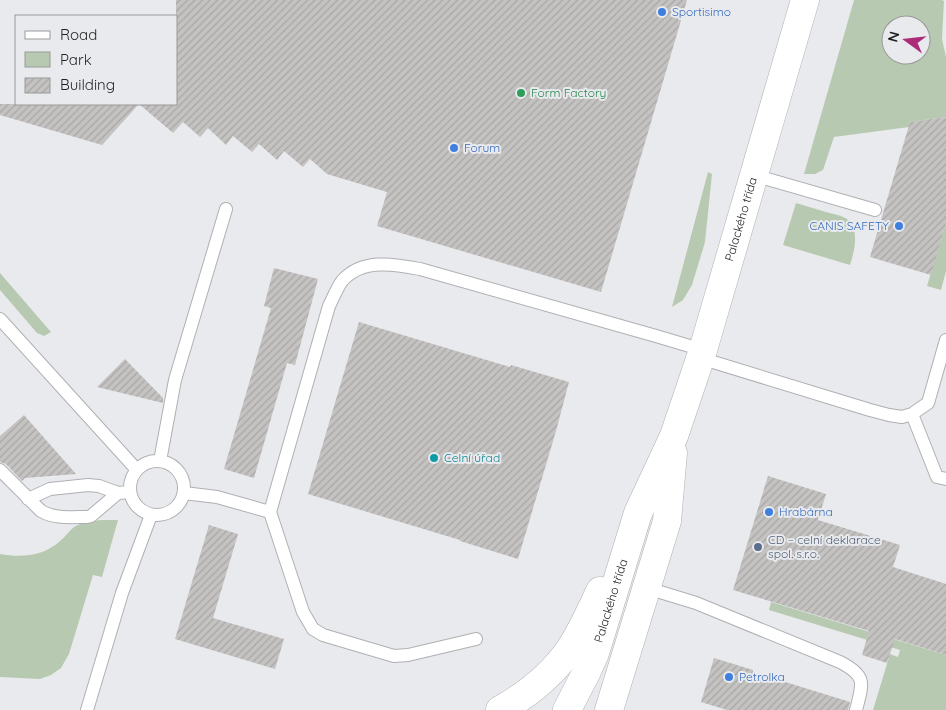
<svg xmlns="http://www.w3.org/2000/svg" width="946" height="710" viewBox="0 0 946 710" font-family="Quicksand,sans-serif">
  <style>
    .green { fill: #b7cab1; fill-rule: evenodd }
    .building { fill: url(#building-hatch) }
    .lines { fill: none; stroke-linecap: round; stroke-linejoin: round }
    .service-casing { stroke: #afb0b3; stroke-width: 14 }
    .primary-casing { stroke: #afb0b3; stroke-width: 29 }
    .service { stroke: #fff; stroke-width: 12 }
    .primary { stroke: #fff; stroke-width: 28 }
    .shop-dot { fill: #3f7fe0; stroke: #e9eaed; stroke-width: 2 }
    .leisure-dot { fill: #2e9e5b; stroke: #e9eaed; stroke-width: 2 }
    .culture-dot { fill: #0f9aa8; stroke: #e9eaed; stroke-width: 2 }
    .service-dot { fill: #5c6f8a; stroke: #e9eaed; stroke-width: 2 }
    .labels { text-anchor: middle; stroke-width: 4; stroke-linejoin: round; paint-order: stroke }
    .shop-label { font-size: 12px; fill: #366cbe; stroke: #e9eaed; text-anchor: start }
    .leisure-label { font-size: 12px; fill: #27864d; stroke: #e9eaed; text-anchor: start }
    .street-label { font-size: 12px; fill: #1f1f20; stroke: #e9eaed }
    .culture-label { font-size: 12px; fill: #0d838f; stroke: #e9eaed; text-anchor: start }
    .service-label { font-size: 12px; fill: #4e5e75; stroke: #e9eaed; text-anchor: start }
  </style>
  <defs>
    <pattern id="building-hatch" width="6" height="6" patternUnits="userSpaceOnUse" patternTransform="scale(1.25)"><rect width="6" height="6" fill="#c5c2c2"/><path d="M-1 1l2-2M0 6l6-6M5 7l2-2" fill="none" stroke="#a9a6a6"/></pattern>
  </defs>
  <rect width="100%" height="100%" fill="#e9eaed"/>
  <!-- green -->
  <path class="green" d="M854,0h88l2,1 -2,38 4,18v60l-36,5 -1,5 -75,10 -11,33 -8,4h-11zM891,25h30v30h-30z
    M708,172l4,2 -7,68 -13,43 -9,15 -11,7z
    M796,203c10,3 20,6 30,9 7,2 16,3 22,8 12,11 6,32 2,45l-67,-20z
    M946,223v48l-5,19 -14,-4z
    M0,273l51,59 -7,4 -7,-3 -37,-43z
    M101,520h17l-16,57 -9,-2 -24,79 -8,14 -10,7 -11,4 -40,-2v-123c21,4 44,2 60,-13 5,-4 9,-10 14,-14 8,-5 18,-6 27,-7z
    M771,602l175,53v55h-73l17,-56 8,3 2,-7 -131,-40z"/>
  <!-- building -->
  <path class="building" d="M176,0h511l-86,292 -224,-66 10,-34 -60,-18 -17,-15 -7,8 -19,-16 -7,9 -18,-16 -7,8 -19,-16 -7,9 -18,-17 -8,9 -17,-15 -10,11 -34,-29 -37,41 -102,-30v-11h176z
    M946,117v106l-15,52 -61,-18 40,-135z
    M274,268l44,11 -23,86 -8,-2 -33,115 -30,-9 47,-161 -7,-2z
    M359,322l151,45 1,-2 58,17 -13,49 -38,128 -58,-18v-1l-152,-46z
    M125,359l38,39v5l-66,-16z
    M24,415l52,59 -51,4 -3,3 -16,-17 -6,-2v-26z
    M768,476l58,18 -8,26 82,25 -7,22 53,17v71l-51,-16 -8,24 -25,-8 7,-24 -136,-41z
    M209,525l29,9 -25,84 71,21 -9,30 -100,-30z
    M714,658l39,12v2l97,30 -2,8h-121l-26,-8z"/>
  <g class="lines">
    <defs>
      <path id="service" d="M753,175l122,35
        M0,319l137,151
        M700,358l170,52 19,5 13,2 10,-3 16,-11 18,-63
        M912,414l25,63 9,2
        M130 488a27 27 0 1 1 54 0a27 27 0 1 1-54 0Z
        M160,461l15,-81 51,-171
        M0,470l41,41c14,8 30,6 46,6l4,-1 27,-23 12,-1
        M184,493l33,4 53,15 59,-206c4,-8 8,-18 13,-25 20,-23 52,-17 78,-12l236,67 47,14
        M28,499l22,-10 38,-4 11,1 19,7
        M270,512l33,100 10,17 10,6 71,21 14,-1 68,-16
        M647,588l49,15 144,59c27,14 23,21 16,48
        M87,710l35,-117 29,-78"/>
      <g id="primary">
        <path d="M500,710c27,-15 52,-35 70,-61 12,-18 21,-39 30,-58"/>
        <path id="s1" d="M567,710l20,-39 8,-18 43,-140 36,-77 29,-86 102,-350"/>
        <path d="M609,710l58,-189 6,-68"/>
      </g>
    </defs>
    <!-- service casing -->
    <use href="#service" class="service-casing"/>
    <!-- primary casing -->
    <use href="#primary" class="primary-casing"/>
    <!-- service -->
    <use href="#service" class="service"/>
    <!-- primary -->
    <use href="#primary" class="primary"/>
  </g>
  <!-- markers -->
  <g class="shop-dot">
    <circle cx="662" cy="12" r="5"/>
    <circle cx="454" cy="148" r="5"/>
    <circle cx="899" cy="226" r="5"/>
    <circle cx="769" cy="512" r="5"/>
    <circle cx="729" cy="677" r="5"/>
  </g>
  <circle class="leisure-dot" cx="521" cy="93" r="5"/>
  <circle class="culture-dot" cx="434" cy="458" r="5"/>
  <circle class="service-dot" cx="758" cy="547" r="5"/>
  <g class="labels">
    <!-- shop labels -->
    <g class="shop-label">
      <text x="672" y="16">Sportisimo</text>
      <text x="464" y="152">Forum</text>
      <text x="889" y="230" text-anchor="end">CANIS SAFETY</text>
      <text x="779" y="516">Hrabárna</text>
      <text x="739" y="681">Petrolka</text>
    </g>
    <!-- leisure labels -->
    <g class="leisure-label">
      <text x="531" y="97">Form Factory</text>
    </g>
    <!-- street labels -->
    <g class="street-label">
      <text dy="4" stroke="none"><textPath href="#s1" startOffset="522">Palackého třída</textPath></text>
      <text dy="4" stroke="none"><textPath href="#s1" startOffset="118">Palackého třída</textPath></text>
    </g>
    <!-- culture labels -->
    <g class="culture-label">
      <text x="444" y="462">Celní úřad</text>
    </g>
    <!-- service labels -->
    <g class="service-label">
      <text x="768" y="544">CD – celní deklarace<tspan x="768" dy="14">spol. s.r.o.</tspan></text>
    </g>
  </g>
  <!-- legend -->
  <rect x="15" y="15" width="162" height="90" fill="#e9eaed" stroke="#98999b"/>
  <rect x="25" y="31" width="25" height="8" fill="#ffffff" stroke="#98999b"/>
  <text x="60" y="40" font-size="15" fill="#1f1f20">Road</text>
  <rect x="25" y="52" width="25" height="15" fill="#b7cab1" stroke="#98999b"/>
  <text x="60" y="65" font-size="15" fill="#1f1f20">Park</text>
  <rect x="25" y="78" width="25" height="15" fill="url(#building-hatch)" stroke="#98999b"/>
  <text x="60" y="90" font-size="15" fill="#1f1f20">Building</text>
  <!-- north arrow -->
  <g transform="translate(906 40) rotate(285)"><circle r="24" fill="#e9eaed" stroke="#98999b"/>
  <path d="M0-4L9 19L0 12L-9 19Z" fill="#ac2c7a"/>
  <text y="-8" font-size="14" font-weight="bold" text-anchor="middle" fill="#1f1f20">N</text>
  </g>
</svg>
